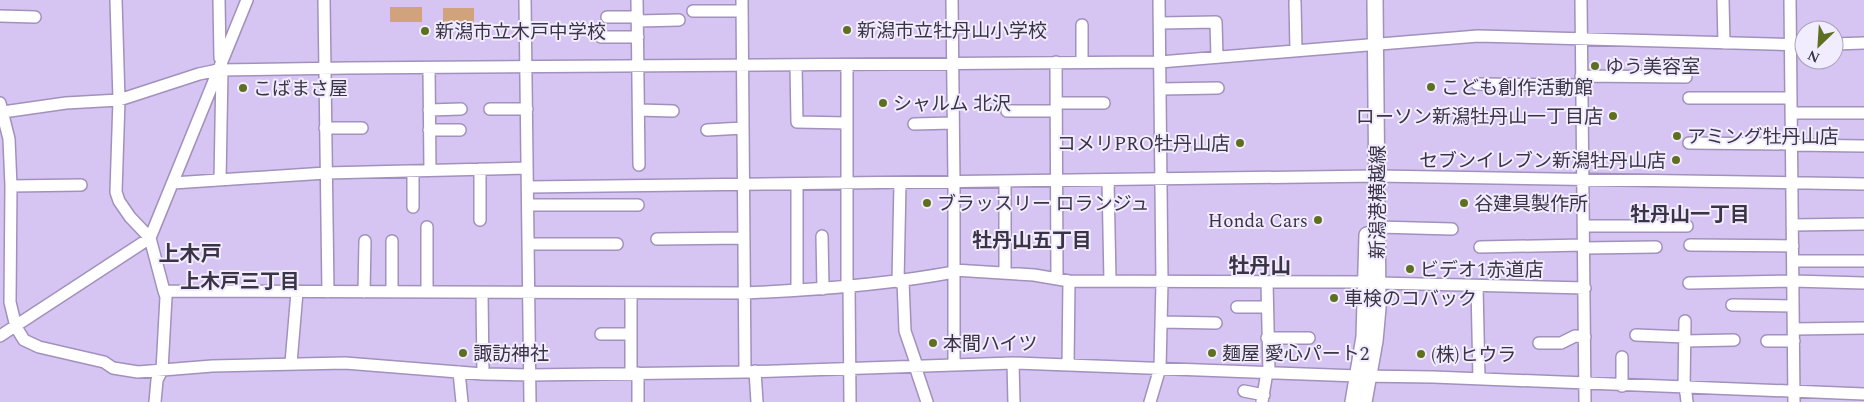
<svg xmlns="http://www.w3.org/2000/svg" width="1864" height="402" viewBox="0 0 1864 402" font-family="Spectral,'Noto Sans JP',serif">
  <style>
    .green { fill: #d0a37c }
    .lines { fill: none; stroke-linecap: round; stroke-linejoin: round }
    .minor-casing { stroke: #a191bc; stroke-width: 14 }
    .major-casing { stroke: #a191bc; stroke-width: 18 }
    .minor { stroke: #fff; stroke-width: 11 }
    .major { stroke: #fff; stroke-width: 15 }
    .poi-dot { fill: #5e701f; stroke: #f2ecff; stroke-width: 2 }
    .labels { text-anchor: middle; stroke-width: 4; stroke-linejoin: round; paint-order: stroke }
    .poi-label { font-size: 19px; fill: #3b3446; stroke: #f2ecff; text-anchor: start }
    .street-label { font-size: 19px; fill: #3b3446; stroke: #f2ecff }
    .neighbourhood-label { font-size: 20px; font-weight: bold; fill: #3b3446; stroke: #f2ecff }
    .quarter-label { font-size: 21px; font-weight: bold; fill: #3b3446; stroke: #f2ecff }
  </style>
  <rect width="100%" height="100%" fill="#d6c5f3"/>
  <!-- green -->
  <path class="green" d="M390,7h32v15h-32z
    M443,8h31v15h-31z"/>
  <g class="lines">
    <defs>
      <path id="minor" d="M116,0l3,100 -3,92 3,9 11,16 20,21 14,53 2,6 -4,73 -5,10 -2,22
        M219,0l1,58
        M324,0l4,292
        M525,0l5,402
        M637,0l2,165
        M742,0l3,372
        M952,0l2,182v182
        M1581,0l4,402
        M1723,0l1,43
        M1790,0l4,402
        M1295,2l1,48
        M693,11h49
        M0,16l35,1
        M607,17h31
        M638,21l41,-1
        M1160,23l56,-1 1,35
        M601,37h37
        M1834,44l30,-1
        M1056,62l1,217
        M1082,62v-37
        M796,65l1,57 50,1
        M847,65v221
        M429,68l1,102
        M1581,76l105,1
        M1477,84l104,1
        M1161,89l57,-1
        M1689,98h102
        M0,103l9,36 2,47 -1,116 6,25 8,13 15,7 65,15 9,6 25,4 74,-6 133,-3 138,11 47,1 215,-3 268,-9 345,13 75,1 431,17
        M1056,103h48
        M490,109h37
        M429,110l32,-1
        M639,110l34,1
        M1007,111h49
        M3,112l63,-9 53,-3 80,-26 19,-4 129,-2 813,-6 318,-26 326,9
        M1791,113h73
        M914,124l38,-1
        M325,128h37
        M429,130h31
        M707,130l36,-2
        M1689,143l103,1
        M1792,145l72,1
        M480,169v51
        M220,180l2,-110
        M1108,180l2,101
        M1005,181v92
        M173,183l153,-10 201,-5
        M11,186l70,-1
        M528,187l849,-11 487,8
        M528,205h110
        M413,207v-36
        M1792,225l72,-1
        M1584,226h103
        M427,227v65
        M1378,227l74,2
        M822,236l1,53
        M657,239l87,-1
        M528,244h89
        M1690,245l103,1
        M1480,247l104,-2
        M1584,248l72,-1
        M1793,261h71
        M954,270l80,5 35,6 298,1
        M903,281l2,50 12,35
        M898,282l2,-99
        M1267,282l2,90
        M1378,283l207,5
        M1689,283l104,-2 71,2
        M849,286l1,116
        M1477,286l2,93
        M797,290v-106
        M164,291l581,2c70,-3 140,-8 209,-21
        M364,292l1,-51
        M392,292v-51
        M482,293l1,81
        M631,293v80
        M1732,305l61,1
        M1237,307h30
        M1685,321l-1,67 2,5 1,9
        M1161,322l55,1
        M1794,329l70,-1
        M601,334h30
        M1636,335l49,2
        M0,336l150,-98 97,-238
        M1267,338h42
        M1685,341l49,-1
        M1767,341h27
        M1539,343h22l14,-7 10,1
        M1622,357v29
        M291,363l6,-71
        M1013,363l1,39
        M1068,365l1,-84
        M915,366l12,36
        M755,371l2,31
        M459,372l3,30
        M638,373v29
        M1244,391l20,4
        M1150,402l10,-34 2,-86 -3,-282
        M1262,402l5,-30"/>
      <path id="major" d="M1353,402l11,-65 3,-102
        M1364,402l11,-61 3,-33 -3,-308"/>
    </defs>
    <!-- minor casing -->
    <use href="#minor" class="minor-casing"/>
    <!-- major casing -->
    <use href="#major" class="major-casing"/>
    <!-- minor -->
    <use href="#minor" class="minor"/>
    <!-- major -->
    <use href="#major" class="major"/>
  </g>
  <!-- markers -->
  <g class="poi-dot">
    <circle cx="847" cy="30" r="5"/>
    <circle cx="425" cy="31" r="5"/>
    <circle cx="1595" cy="66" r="5"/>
    <circle cx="1431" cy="87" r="5"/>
    <circle cx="243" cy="88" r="5"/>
    <circle cx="883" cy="103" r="5"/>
    <circle cx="1613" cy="116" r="5"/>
    <circle cx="1677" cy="136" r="5"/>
    <circle cx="1240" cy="143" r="5"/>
    <circle cx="1676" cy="160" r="5"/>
    <circle cx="927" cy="203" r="5"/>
    <circle cx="1464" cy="203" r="5"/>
    <circle cx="1318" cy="220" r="5"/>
    <circle cx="1410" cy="269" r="5"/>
    <circle cx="1334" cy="298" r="5"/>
    <circle cx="933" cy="343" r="5"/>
    <circle cx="463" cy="353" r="5"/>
    <circle cx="1212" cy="353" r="5"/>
    <circle cx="1421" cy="354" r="5"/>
  </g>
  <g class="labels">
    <!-- poi labels -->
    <g class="poi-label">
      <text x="857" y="37">新潟市立牡丹山小学校</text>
      <text x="435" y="38">新潟市立木戸中学校</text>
      <text x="1605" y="73">ゆう美容室</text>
      <text x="1441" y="94">こども創作活動館</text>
      <text x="253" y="95">こばまさ屋</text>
      <text x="893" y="110">シャルム 北沢</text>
      <text x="1603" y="123" text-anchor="end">ローソン新潟牡丹山一丁目店</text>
      <text x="1687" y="143">アミング牡丹山店</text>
      <text x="1230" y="150" text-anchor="end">コメリPRO牡丹山店</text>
      <text x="1666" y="167" text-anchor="end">セブンイレブン新潟牡丹山店</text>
      <text x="937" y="210">ブラッスリー ロランジュ</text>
      <text x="1474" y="210">谷建具製作所</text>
      <text x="1308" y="227" text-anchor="end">Honda Cars</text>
      <text x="1420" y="276">ビデオ1赤道店</text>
      <text x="1344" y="305">車検のコバック</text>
      <text x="943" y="350">本間ハイツ</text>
      <text x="473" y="360">諏訪神社</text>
      <text x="1222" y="360">麺屋 愛心パート2</text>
      <text x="1431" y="361">(株)ヒウラ</text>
    </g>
    <!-- street labels -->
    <g class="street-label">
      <text transform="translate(1377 202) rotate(-90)" y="7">新潟港横越線</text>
    </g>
    <!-- neighbourhood labels -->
    <g class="neighbourhood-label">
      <text x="1690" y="221">牡丹山一丁目</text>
      <text x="1032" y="247">牡丹山五丁目</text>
      <text x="240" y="288">上木戸三丁目</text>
    </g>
    <!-- quarter labels -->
    <g class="quarter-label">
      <text x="190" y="261">上木戸</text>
      <text x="1260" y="273">牡丹山</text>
    </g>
  </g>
  <!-- north arrow -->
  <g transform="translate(1819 45) rotate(205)"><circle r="24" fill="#f2ecff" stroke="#a9a2b5"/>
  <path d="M0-4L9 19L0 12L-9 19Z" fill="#5e701f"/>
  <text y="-8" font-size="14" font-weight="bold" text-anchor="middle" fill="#3b3446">N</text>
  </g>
</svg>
